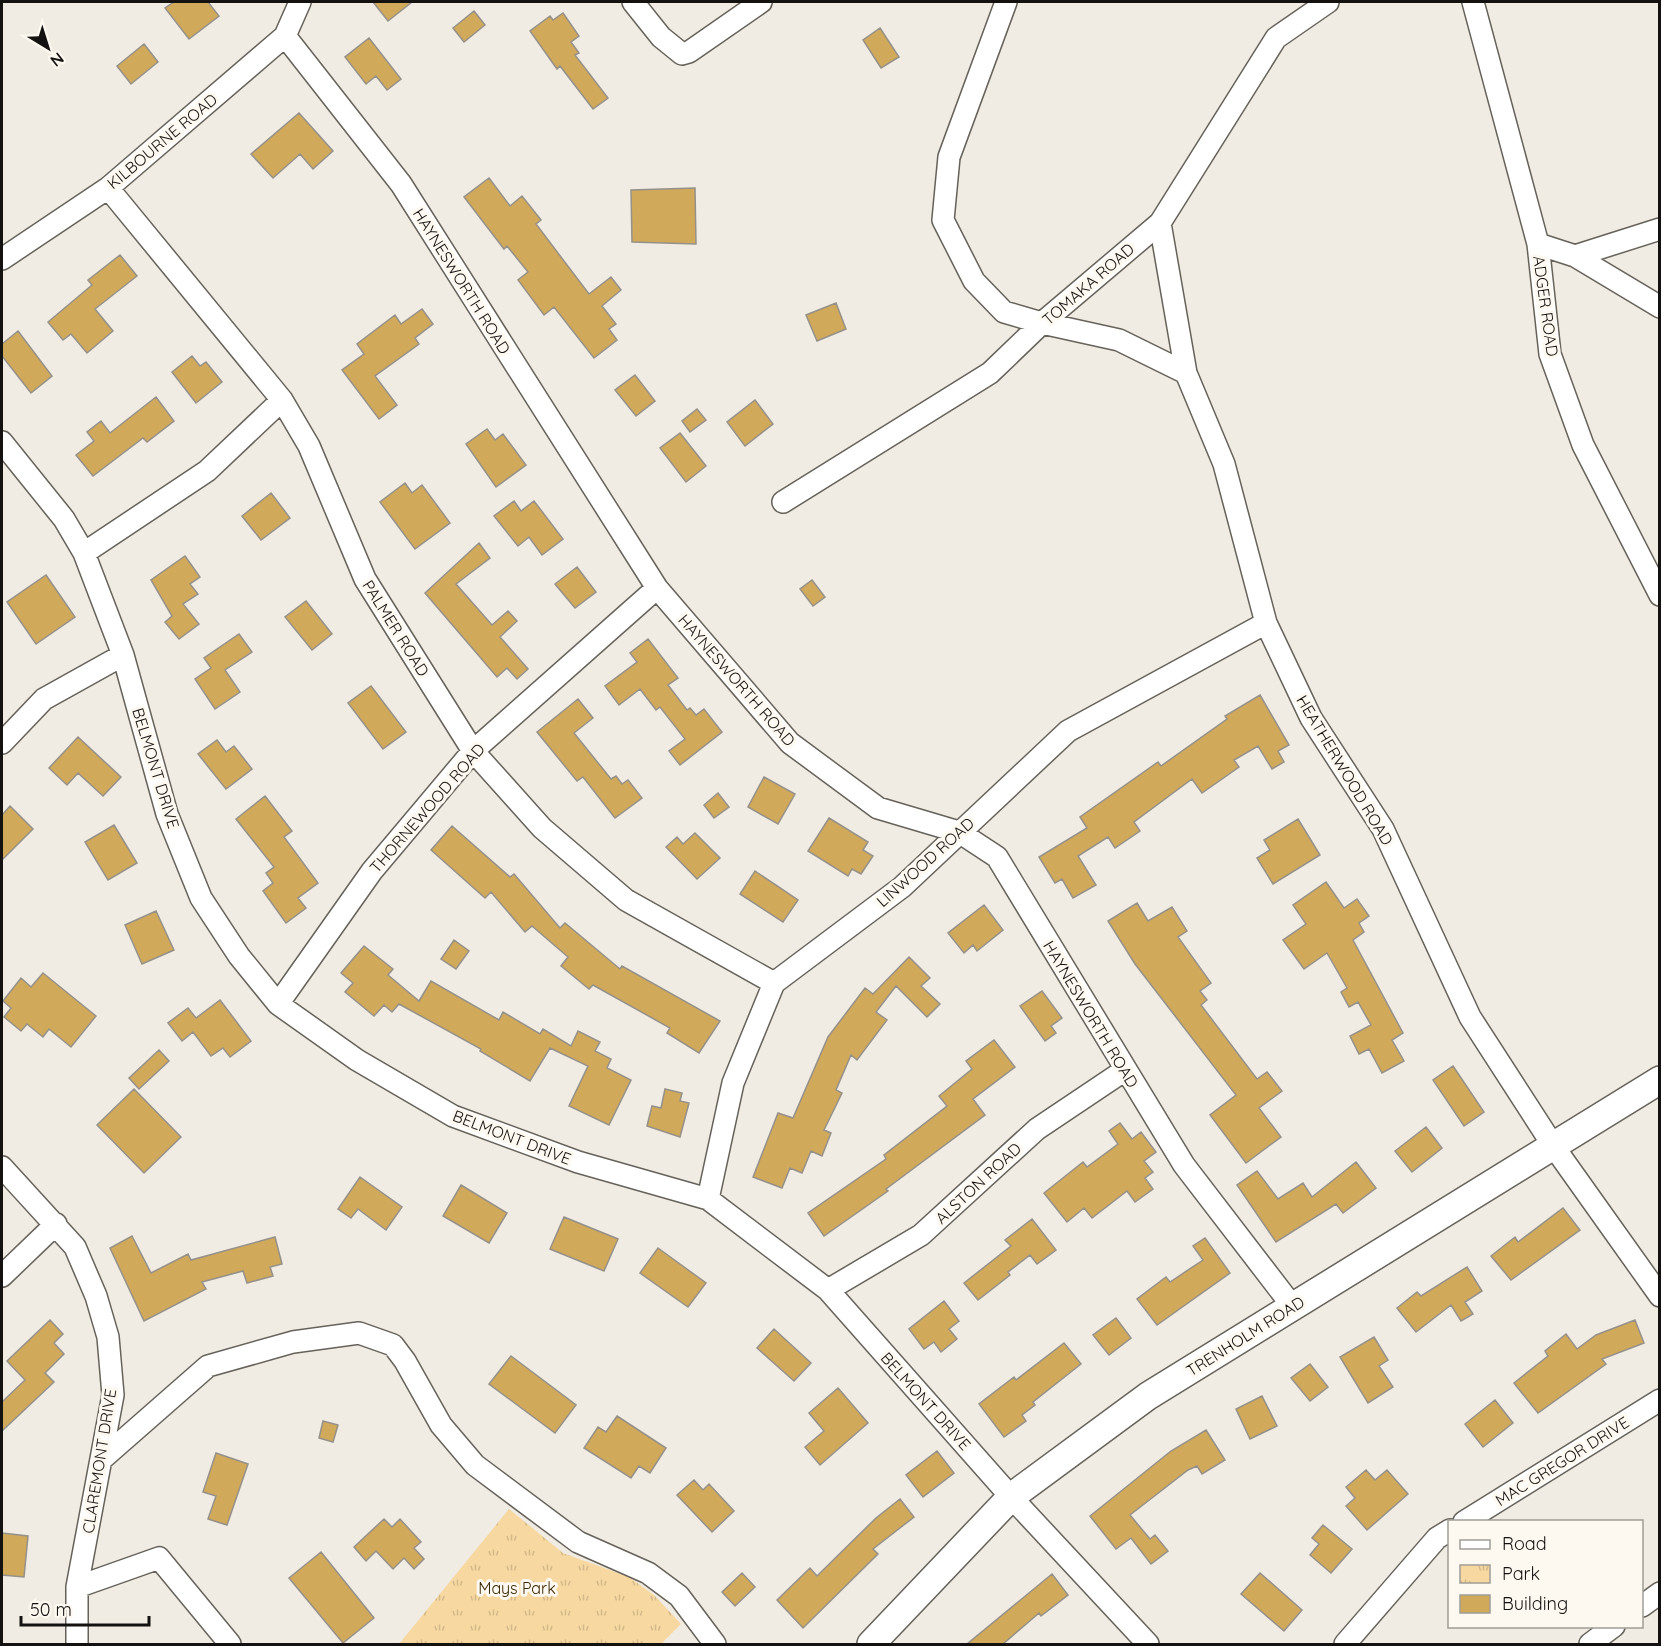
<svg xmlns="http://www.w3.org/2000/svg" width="1661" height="1646" viewBox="0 0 1661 1646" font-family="Quicksand,sans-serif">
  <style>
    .park { fill: url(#park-tufts) }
    .building { fill: #d1a95b; stroke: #959189; stroke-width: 1.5 }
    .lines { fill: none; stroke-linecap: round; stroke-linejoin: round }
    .minor-casing { stroke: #66625a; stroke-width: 24 }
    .major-casing { stroke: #66625a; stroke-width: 30 }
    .minor { stroke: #fff; stroke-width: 21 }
    .major { stroke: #fff; stroke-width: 27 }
    .labels { text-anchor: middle; stroke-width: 6; stroke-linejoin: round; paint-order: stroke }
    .street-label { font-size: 16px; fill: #141210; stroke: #fef9f0 }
    .park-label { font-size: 16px; fill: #372703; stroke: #fef9f0 }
  </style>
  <defs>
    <pattern id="park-tufts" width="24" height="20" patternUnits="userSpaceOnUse" patternTransform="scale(1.5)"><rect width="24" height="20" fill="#f7d8a0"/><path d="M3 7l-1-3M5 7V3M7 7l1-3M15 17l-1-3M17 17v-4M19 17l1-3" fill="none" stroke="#d3b889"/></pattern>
  </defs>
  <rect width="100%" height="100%" fill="#f0ebe3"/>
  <!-- park -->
  <path class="park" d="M509,1509l54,44 66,24 25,18 27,29 -20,20h-262z"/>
  <!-- building -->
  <path class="building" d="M174,2h34l11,14 -30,23 -24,-31z
    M373,2h39l-24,19z
    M474,11l11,14 -21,17 -11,-14z
    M563,13l16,23 -8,6 8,11 -4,2 33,43 -15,11 -33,-43 -3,3 -27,-38 20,-15 3,4z
    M880,28l19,29 -18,11 -18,-28z
    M369,38l32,41 -14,11 -11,-14 -10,8 -21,-27z
    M144,44l14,18 -27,22 -14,-18z
    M299,113l34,38 -20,18 -13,-15 -27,24 -22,-24z
    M489,178l21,28 12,-10 19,24 -5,4 53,70 22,-17 10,13 -19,16 14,18 -7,5 8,11 -23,18 -40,-51 -10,8 -26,-35 10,-8 -21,-26 -3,3 -40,-52z
    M695,188l1,56 -64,-2 -1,-52z
    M120,255l17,21 -42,33 18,22 -26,22 -16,-19 -8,6 -15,-18 44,-37 -4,-5z
    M836,303l10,26 -29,12 -11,-26z
    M422,309l11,15 -18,14 4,6 -44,32 22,29 -18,14 -37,-49 22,-16 -7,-10 38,-29 6,9z
    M18,331l34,45 -21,17 -29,-37v-12z
    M192,356l8,10 6,-4 16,20 -26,21 -24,-31z
    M635,375l20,26 -19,15 -21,-26z
    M156,397l18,24 -27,21 -4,-4 -50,38 -17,-21 18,-14 -7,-9 14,-11 9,12z
    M755,400l18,24 -28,22 -18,-24z
    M697,409l9,11 -16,12 -8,-11z
    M487,429l8,11 8,-6 23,31 -30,22 -30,-43z
    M680,433l26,33 -20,16 -26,-34z
    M405,483l7,10 10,-8 28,38 -35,26 -35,-47z
    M271,493l19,25 -29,22 -19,-24z
    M514,501l7,10 13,-10 29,38 -21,16 -13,-18 -11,9 -24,-30z
    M479,543l11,15 -34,26 36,41 16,-14 9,10 -17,16 28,32 -11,10 -10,-11 -10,9 -72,-84z
    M185,556l15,21 -10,7 8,10 -15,10 16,20 -20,15 -14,-17 7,-6 -21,-36z
    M577,567l19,25 -21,16 -20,-24z
    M46,575l29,42 -39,27 -29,-42z
    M812,580l13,17 -12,9 -13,-17z
    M306,601l26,33 -20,16 -27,-33z
    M239,634l13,18 -27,18 15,22 -25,17 -20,-30 16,-11 -7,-10z
    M648,639l30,39 -10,7 19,25 3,-2 6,7 8,-6 18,23 -42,33 -11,-14 16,-12 -25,-32 -4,3 -16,-21 -21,16 -14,-19 32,-24 -7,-9z
    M371,686l35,46 -23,17 -35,-46z
    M1260,695l29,50 -11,6 6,11 -12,7 -14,-23 -24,14 5,7 -37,26 -10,-14 -58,43 6,9 -25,17 -7,-11 -30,19 18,29 -23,13 -11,-19 -7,4 -16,-26 48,-29 -7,-11 78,-55 3,4 66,-47 -2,-3z
    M578,699l15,19 -19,15 37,46 5,-3 6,8 6,-4 14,18 -27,20 -32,-41 -6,4 -40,-49z
    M78,737l43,40 -18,19 -25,-23 -11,12 -18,-17z
    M217,740l9,12 8,-6 18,23 -26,20 -28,-35z
    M764,777l31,17 -17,30 -30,-17z
    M718,793l11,14 -15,11 -10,-13z
    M265,796l27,35 -8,6 34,46 -20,15 8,10 -20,15 -23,-32 10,-8 -7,-10 8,-6 -38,-48z
    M10,806l23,23 -31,31v-45z
    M829,818l39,24 -5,8 10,6 -12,18 -9,-5 -4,7 -40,-25z
    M1298,819l22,36 -47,29 -16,-26 13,-8 -6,-10z
    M114,825l23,38 -29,17 -23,-38z
    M452,826l58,51 4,-3 46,54 5,-5 55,46 2,-3 98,55 -21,32 -32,-20 3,-5 -77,-43 -4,4 -28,-23 7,-9 -36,-31 -7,6 -34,-40 -6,6 -54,-48z
    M695,833l25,25 -23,21 -31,-32 11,-10 6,7z
    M755,871l43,29 -15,22 -43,-28z
    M1326,882l18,26 13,-9 12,17 -10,7 5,9 -11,8 50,93 -11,7 12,21 -22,12 -13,-24 -10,5 -9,-18 21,-11 -13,-23 -9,5 -8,-15 6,-4 -20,-35 -23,16 -21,-29 23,-16 -13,-19z
    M1137,903l11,18 24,-14 15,24 -9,6 33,46 -11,8 7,9 -6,5 56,74 10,-7 15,19 -23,17 22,29 -35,26 -36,-48 26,-20 -101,-131 -27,-43z
    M984,905l19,25 -26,21 -4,-6 -9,8 -16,-20z
    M156,911l18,39 -32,14 -17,-39z
    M454,940l15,11 -13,18 -15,-10z
    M364,946l29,23 -5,6 31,26 12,-20 68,39 4,-8 37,22 3,-5 28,17 7,-15 22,11 -5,9 16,8 -4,9 24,12 -22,45 -40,-19 19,-40 -38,-18 -20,33 -50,-30 1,-2 -82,-45 -7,8 -8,-7 -10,11 -29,-24 8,-9 -12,-10z
    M909,957l21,21 -9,8 19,18 -13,13 -31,-31 -20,26 11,8 -30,40 -6,-5 -15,35 6,3 -18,37 7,3 -9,23 -11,-5 -9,22 -12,-5 -8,20 -29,-11 25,-64 15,5 35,-81 37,-49 8,6z
    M43,973l53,43 -25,31 -22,-18 -6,8 -16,-13 -6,7 -17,-14 7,-9 -8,-7 18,-23 10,9z
    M1042,991l20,27 -11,8 5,7 -11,8 -25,-35z
    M220,1000l31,41 -21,16 -7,-9 -12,8 -18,-24 -11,9 -14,-18 20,-15 8,10z
    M994,1040l21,27 -42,32 12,16 -99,74 2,2 -64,45 -16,-23 78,-54 -2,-4 63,-49 -8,-10 33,-27 -6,-8z
    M159,1050l10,11 -30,28 -10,-11z
    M1453,1066l31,46 -20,14 -31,-46z
    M134,1089l47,48 -37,36 -47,-48z
    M665,1089l17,4 -2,8 9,2 -9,34 -33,-11 5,-20 9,2z
    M1120,1123l12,16 9,-7 15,20 -12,9 9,11 -8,6 8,11 -18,13 -8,-11 -35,27 -8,-10 -17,14 -23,-29 39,-31 4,5 31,-23 -9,-13z
    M1426,1127l16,21 -30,24 -17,-21z
    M1356,1162l20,26 -33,25 -7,-9 -60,38 -39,-57 20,-14 21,28 25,-16 9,14z
    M360,1177l42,30 -16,23 -28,-21 -7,9 -13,-9z
    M461,1185l46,28 -18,30 -46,-27z
    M1563,1208l17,22 -69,50 -20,-24 24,-19 3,5z
    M564,1217l54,22 -14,32 -54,-22z
    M1032,1219l24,31 -19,14 -7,-9 -22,17 2,3 -32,25 -14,-17 47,-37 -6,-6z
    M132,1236l19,37 37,-19 3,6 84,-23 7,27 -12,3 3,9 -26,7 -4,-12 -41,11 4,7 -62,32 -34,-73z
    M1205,1238l25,35 -73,52 -20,-26 29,-22 4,5 33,-22 -10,-14z
    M658,1248l48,35 -18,24 -48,-34z
    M1467,1267l15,24 -17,11 8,12 -12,7 -10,-16 -35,27 -19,-24 20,-16 4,4z
    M944,1301l15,20 -10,8 8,10 -16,13 -7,-10 -10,7 -15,-20z
    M1116,1318l15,20 -22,17 -16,-20z
    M50,1320l13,14 -9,9 10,11 -19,19 9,9 -52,49v-29l23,-22 -18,-19z
    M1635,1320l9,23 -42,16 4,5 -68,49 -24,-30 34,-27 -3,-5 21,-17 11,15 19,-14z
    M774,1329l37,34 -17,18 -37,-33z
    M1374,1337l14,23 -9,6 14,21 -25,16 -28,-46z
    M1064,1343l17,21 -48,38 2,3 -13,10 4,6 -22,16 -25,-33 35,-27 2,3z
    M511,1356l65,49 -21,28 -66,-49z
    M1310,1364l18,23 -18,14 -19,-23z
    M838,1388l30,35 -48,42 -15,-18 19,-16 -15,-18z
    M1262,1396l15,30 -27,13 -14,-30z
    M1495,1400l18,23 -30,24 -18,-23z
    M617,1416l49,32 -16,25 -11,-7 -8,12 -47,-30 14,-21 8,5z
    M323,1421l15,4 -5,17 -14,-4z
    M1206,1430l19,30 -23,14 -5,-8 -9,4 -58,45 20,24 5,-4 13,16 -17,13 -20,-26 -15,11 -26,-33 81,-65z
    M937,1451l17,22 -31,24 -17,-22z
    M216,1453l32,11 -21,61 -19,-6 8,-23 -13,-4z
    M1366,1470l9,10 12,-10 21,24 -41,36 -21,-24 9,-8 -9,-11z
    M694,1480l9,10 6,-6 25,27 -22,21 -35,-37z
    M900,1499l14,18 -41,32 5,5 -75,74 -26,-28 33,-32 7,8 59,-58z
    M384,1519l8,8 8,-8 21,23 -7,6 10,11 -10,10 -10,-11 -11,11 -17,-18 -10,10 -12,-14z
    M1323,1525l29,24 -21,24 -21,-18 9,-11 -7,-6z
    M2,1533l26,3 -4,41 -22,-2z
    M321,1552l53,66 -31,25 -54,-65z
    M742,1573l13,14 -20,19 -13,-14z
    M1260,1573l42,37 -18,21 -43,-37z
    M1052,1574l16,21 -27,21 -2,-3 -36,31h-36z"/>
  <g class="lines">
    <defs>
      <path id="minor" d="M633,2l28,35 21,17 7,-2 72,-50
        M1006,2l-57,155 -6,63 31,61 30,31 38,11 77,17 67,33
        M1473,2l65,242 12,110 33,91 77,150
        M285,36l116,148 256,404 133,155 88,65 81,24 38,25 187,308 109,142
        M108,188l174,212 27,46 56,133 108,172 69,77 84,72 148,83
        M1160,223l26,150 38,91 42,159 45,95 72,111 87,188 84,130 106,149
        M1538,244l37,12 85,51
        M1575,256l85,-27
        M2,259l106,-71 177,-152 15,-34
        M2,442l62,77 20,34 39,102 44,159 34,84 38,58 39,48 79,56 96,56 125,46 130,37 120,91 183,207 137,147
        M783,502l207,-129 52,-50 118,-100 116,-185 52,-36
        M84,553l123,-82 75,-71
        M2,743l42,-44 79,-44
        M278,1004l94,-133 101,-120 184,-163
        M2,1167l73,80 21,49 12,41 5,58 -36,192v57
        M708,1199l25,-116 41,-100 128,-96 166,-156 198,-108
        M2,1276l54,-52
        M828,1290l93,-55 116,-106 88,-59
        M103,1458l105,-92 85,-24 66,-9 34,12 12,16 36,64 34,40 103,77 70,31 31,23 36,48
        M1464,1522l196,-122
        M77,1587l82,-29 71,86
        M1642,1606l18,-13
        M1345,1644l92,-106 13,-8
        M1590,1644l24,-18"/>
      <path id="major" d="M871,1644l140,-147 137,-101 512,-316"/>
    </defs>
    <!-- minor casing -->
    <use href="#minor" class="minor-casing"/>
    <!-- major casing -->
    <use href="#major" class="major-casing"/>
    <!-- minor -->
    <use href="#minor" class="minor"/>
    <!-- major -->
    <use href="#major" class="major"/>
  </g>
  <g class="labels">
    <!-- street labels -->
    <g class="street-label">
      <text transform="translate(162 141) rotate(-40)" y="6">KILBOURNE ROAD</text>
      <text transform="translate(462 281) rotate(58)" y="6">HAYNESWORTH ROAD</text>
      <text transform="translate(1088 284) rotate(-41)" y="6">TOMAKA ROAD</text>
      <text transform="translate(1546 306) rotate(82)" y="6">ADGER ROAD</text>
      <text transform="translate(396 628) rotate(58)" y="6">PALMER ROAD</text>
      <text transform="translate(737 680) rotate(49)" y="6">HAYNESWORTH ROAD</text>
      <text transform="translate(156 768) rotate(73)" y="6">BELMONT DRIVE</text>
      <text transform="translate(1345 770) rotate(59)" y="6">HEATHERWOOD ROAD</text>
      <text transform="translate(427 808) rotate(-49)" y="6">THORNEWOOD ROAD</text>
      <text transform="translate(925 862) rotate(-42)" y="6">LINWOOD ROAD</text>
      <text transform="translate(1091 1014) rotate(59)" y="6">HAYNESWORTH ROAD</text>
      <text transform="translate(512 1137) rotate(21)" y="6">BELMONT DRIVE</text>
      <text transform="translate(978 1183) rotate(-43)" y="6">ALSTON ROAD</text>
      <text transform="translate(1245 1336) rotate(-32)" y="6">TRENHOLM ROAD</text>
      <text transform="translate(926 1401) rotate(48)" y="6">BELMONT DRIVE</text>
      <text transform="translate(99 1461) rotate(-81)" y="6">CLAREMONT DRIVE</text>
      <text transform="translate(1562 1461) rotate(-32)" y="6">MAC GREGOR DRIVE</text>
    </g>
    <!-- park labels -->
    <g class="park-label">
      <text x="517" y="1594">Mays Park</text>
    </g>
  </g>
  <!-- border -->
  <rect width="1661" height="1646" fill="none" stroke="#141210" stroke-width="6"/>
  <!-- legend -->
  <rect x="1448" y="1520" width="195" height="108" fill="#fef9f0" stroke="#a09d96" stroke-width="1.5"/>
  <rect x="1460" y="1540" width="30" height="9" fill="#ffffff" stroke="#a09d96" stroke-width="1.5"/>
  <text x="1502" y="1550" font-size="18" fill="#141210">Road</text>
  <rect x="1460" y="1565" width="30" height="18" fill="url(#park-tufts)" stroke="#a09d96" stroke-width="1.5"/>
  <text x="1502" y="1580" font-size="18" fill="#141210">Park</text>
  <rect x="1460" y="1595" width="30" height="18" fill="#d1a95b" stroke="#a09d96" stroke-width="1.5"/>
  <text x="1502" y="1610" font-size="18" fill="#141210">Building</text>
  <!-- north arrow -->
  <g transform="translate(48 48) rotate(142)" stroke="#fef9f0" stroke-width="4.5" paint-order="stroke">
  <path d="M0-4.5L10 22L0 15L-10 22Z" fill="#141210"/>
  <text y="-9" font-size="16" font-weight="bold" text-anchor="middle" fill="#141210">N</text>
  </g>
  <!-- scale -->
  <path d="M21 1616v9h128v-9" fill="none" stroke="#141210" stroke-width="3"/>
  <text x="30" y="1616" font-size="18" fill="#141210" stroke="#fef9f0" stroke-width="4.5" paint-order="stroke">50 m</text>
</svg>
